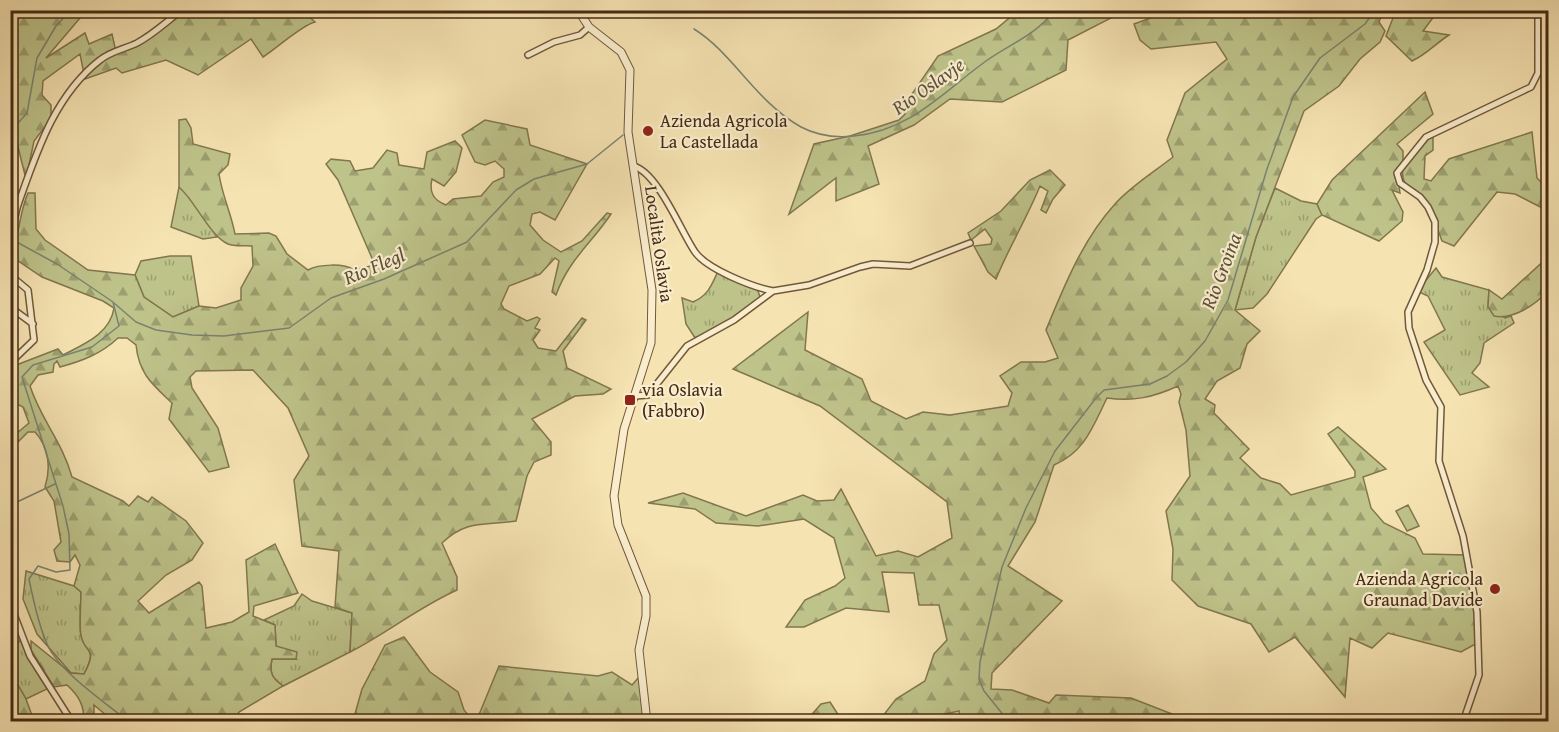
<svg xmlns="http://www.w3.org/2000/svg" width="1559" height="732" viewBox="0 0 1559 732" font-family="'Gentium Book Plus',serif">
  <style>
    .grass { fill: url(#grass-tufts); stroke: #82764e; stroke-width: 1.5 }
    .forest { fill: url(#forest-firs); stroke: #82764e; stroke-width: 1.5 }
    .garden { fill: #bec38a; stroke: #82764e; stroke-width: 1.5 }
    .lines { fill: none; stroke-linecap: round; stroke-linejoin: round }
    .stream { stroke: #7a8371; stroke-width: 1.5 }
    .minor-casing { stroke: #72583b; stroke-width: 8 }
    .tertiary-casing { stroke: #72583b; stroke-width: 9 }
    .minor { stroke: #f9edcd; stroke-width: 5 }
    .tertiary { stroke: #f9edcd; stroke-width: 7 }
    .poi-dot { fill: #8f2418; stroke: #f9edcd; stroke-width: 2 }
    .labels { text-anchor: middle; stroke-width: 4.5; stroke-linejoin: round; paint-order: stroke }
    .poi-label { font-size: 18px; fill: #462a13; stroke: #f9edcd; text-anchor: start }
    .street-label { font-size: 18px; fill: #462a13; stroke: #f9edcd }
    .water-label { font-size: 20px; font-style: italic; fill: #5c4f3a; stroke: #f9edcd }
  </style>
  <defs>
    <pattern id="grass-tufts" width="24" height="20" patternUnits="userSpaceOnUse" patternTransform="scale(1.5)"><rect width="24" height="20" fill="#bec38a"/><path d="M3 7l-1-3M5 7V3M7 7l1-3M15 17l-1-3M17 17v-4M19 17l1-3" fill="none" stroke="#9c9f70"/></pattern>
    <pattern id="forest-firs" width="22" height="20" patternUnits="userSpaceOnUse" patternTransform="scale(1.5)"><rect width="22" height="20" fill="#bec38a"/><path d="M5 1l3.5 6h-7zM16 11l3.5 6h-7z" fill="#9c9f70"/></pattern>
  </defs>
  <rect width="100%" height="100%" fill="#f6e3b2"/>
  <filter id="stains"><feTurbulence type="fractalNoise" baseFrequency=".00333" numOctaves="4"/><feColorMatrix values="0 0 0 0 .2 0 0 0 0 .09 0 0 0 0 .02 0 0 0 .5 -.17"/></filter>
  <radialGradient id="worn" r=".72"><stop offset=".6" stop-color="#630" stop-opacity="0"/><stop offset="1" stop-color="#630" stop-opacity=".3"/></radialGradient>
  <!-- grass -->
  <path class="grass" d="M179,187l11,9 27,41 -14,2 -32,-12z
    M1275,188l26,13 16,3 5,11 -6,4 -49,75 -14,14 -18,2 21,-73z
    M170,256h21l8,50 -26,11 -29,-20 -9,-22 6,-14z
    M1436,268l6,9 47,13 -1,17 17,11 6,-2 3,7 -30,20 -4,20 -8,10 17,14 -29,8 -36,-53 21,-12 -17,-34 -11,-5z
    M719,269l38,19 4,12 -64,41 -11,-17 -4,-26 11,4c16,-7 19,-18 26,-33z
    M26,571l48,15 7,6c0,9 -2,36 0,43 3,19 18,11 3,39l-13,-1 -34,-39 -14,-35z
    M302,594l10,7 40,12 -2,39 -67,34c-11,-8 -14,-13 -11,-27h24l-20,-13 -1,-21 -11,-5 30,-14z
    M22,637l27,51 -23,11 -15,-26v-26l4,1z"/>
  <!-- forest -->
  <path class="forest" d="M1019,10l86,1 8,6 -45,23 -2,30 -64,32 -52,-3 -36,26 -46,21 11,38 -43,17v-23l-47,36 25,-70 36,-8 49,-16 6,-6 7,-20 26,-38 58,-27z
    M1396,10l42,1 -15,20 26,4c-14,9 -22,19 -37,26l-26,-25z
    M19,11h67l-40,47 39,-25 4,11 23,-10 4,18c27,-7 43,-20 64,-38l-10,5 -6,-8h139l12,11c-13,3 -38,26 -52,35l-12,-18 -53,36 -32,-15 -44,13 -6,-5 -31,11 -5,-25 -37,27 -1,14 9,10v14l-17,22 -8,38 -11,-44 -4,5 -1,-68 3,-12 -2,-1v-34z
    M1170,11h213l-4,11 6,9 -5,11 -20,17 -21,27 -35,25 -48,126 -21,73 25,21 -13,13 -7,24 -23,13 -12,18 10,6 -1,8 35,36 -9,9 21,20 19,6 11,11 64,-18v-6l-27,-37 10,-7 48,42 -23,8 8,31 13,15 31,15 8,16 44,1 12,87 -18,10 -73,-19 -16,15 -22,-10 -5,59 -50,-60 -26,15 -18,-28 -53,-18 -26,-26 1,-31 -7,-38 24,-35 -4,-46 -7,-28 2,-8 -3,-8c-24,11 -45,16 -71,12 -14,28 -22,54 -53,67l-19,57 -27,44 54,35 -70,72 -1,16 21,1 37,13 7,-8 75,3 59,23 -230,1 -1,-11 -45,10h-35l17,-22 29,-18 9,-27 13,-14 -8,-35h-20l-5,-32 -32,-1 7,40 -43,-4 -42,19h-18l19,-27 30,-14 10,-8 -11,-40 -30,-19 -46,7 -42,-3 -21,-14 -47,-6 35,-10 63,23 57,-21 14,6 17,-1 7,-11 35,67 22,-5 20,6 34,-19 -5,-36 -127,-96 -87,-37 75,-57 -3,38 57,29 9,22 35,18 17,-7 27,3 58,-9 4,-13 -12,-17 21,-14h24l13,-4 -12,-28c18,-44 37,-91 69,-126 16,-18 39,-32 58,-47l-6,-17 18,-47 42,-34 -11,-17 -65,7 -11,-9 -6,-16z
    M1425,92l8,22 -36,30 6,7v11l23,-25 7,1v12l-8,6 -1,23 7,2 18,-22 83,-27 5,46 11,11v22l-33,-17 -18,-2 -43,54 -12,-5c-4,-10 -7,-22 -13,-32 -10,-18 -30,-17 -26,-44l-6,8 3,20 -8,-3 11,22 -1,9 -23,20 -57,-26 -5,-11 15,-24z
    M186,119l5,9 2,16 37,10 -2,11 -9,9c3,21 12,39 16,60l34,-1 7,3 11,18 21,16c11,-6 36,-7 46,0l21,-5 -37,-85 -12,-16 5,-5 19,2 5,10 18,-3 14,-18 10,3 2,12 25,4 3,-17 28,-11 7,7 -6,24 -12,14 -12,-7c-3,13 1,21 14,26l7,-6 28,-3 12,-14 11,-5v-8l-9,-8 -10,4 -10,-3 -13,-27 23,-15 42,9 3,16 57,19 -32,56 -15,-8 -8,2 -2,11 13,15 18,12 21,-11 25,-28 4,1c-20,30 -42,45 -55,81l-4,-3 7,-31 -4,-3 -15,16 -31,12 -8,18 3,5 23,12 10,-4 3,2 -5,9 5,2 -7,10 5,8 18,3 26,-33 4,2 -23,31 4,17 44,21 -8,5 -28,2 -43,23 19,23v13l-17,7 -7,14 -11,45c-32,5 -49,-2 -74,22l15,34v13c-38,17 -70,43 -107,62l2,-39 -17,-6 4,-56 -37,-5 -8,-66 15,-24 -21,-48 -35,-38 -57,1 -6,6 2,11 26,40 11,39 -20,5 -40,-53 3,-16c-20,-19 -33,-29 -36,-58l-9,-7h-9c-17,16 -36,23 -58,29l-3,-6 -3,3 -1,8 -15,3 -8,11c11,34 32,55 42,91l51,24 6,5 9,-10 10,6 4,-5 34,24 17,22 -11,17 -26,15 -28,26 11,12 50,-31 3,4 4,42 26,-6 17,-10 -3,-52 29,-16 23,49 -44,13 -1,10 22,9 1,21 21,6 -1,7h-24c-3,14 0,19 11,27l-44,26 -6,9h-120l-19,-16v16h-10c0,-16 -5,-25 -17,-36l-13,2 -23,-37v-9l40,32 13,1c15,-28 0,-20 -3,-39 -2,-7 0,-34 0,-43l-7,-6 6,-21 -5,-10 -5,7 -13,-1 -3,-11 7,-8 -7,-41 -9,-14c6,-18 4,-40 -10,-55h-7l-17,17v-11l18,-15 -6,-16 -12,-6v-34l47,-18 5,6c21,-11 47,-21 51,-47l-11,-7 -61,-24 -31,-21v-2c9,-20 8,-41 17,-61h7l1,36 9,11 43,30 47,5 9,22 29,20 26,-11 17,2 25,-8v-12l12,-22 -1,-20c-7,-1 -17,1 -24,-2 -19,-9 -32,-42 -49,-57v-67z
    M1050,170l15,15 -12,14 -7,14 -5,-3 7,-19 -8,-5c-13,32 -31,61 -44,93l-8,-7 -14,-26 17,-2 1,-5 -7,-10 -14,11 -3,-7 33,-22 29,-31z
    M1548,257v34c-13,14 -35,29 -54,25l-6,-9 1,-17 13,9z
    M404,637l26,35 28,20 6,18 9,11h-120l9,-32 23,-44z
    M499,666l99,10 14,-4 20,13 8,-9 7,46h-171z
    M11,673l15,26 8,22h-23z
    M830,702l9,14 -4,5h-29l15,-17z"/>
  <!-- garden -->
  <path class="garden" d="M1408,505l11,21 -12,5 -11,-20z"/>
  <g class="lines">
    <!-- stream -->
    <path class="stream" d="M694,29c39,24 62,73 107,98 17,9 34,11 53,9 56,-5 89,-44 132,-75 24,-17 50,-26 69,-51
      M10,132l17,-19 10,-55 19,-32 15,-16
      M13,240l44,24 56,38 6,24 -27,21 -59,18 -11,12 41,129 6,28 1,36 -14,2 -18,-6 -9,13c4,20 10,48 19,67 12,26 58,57 81,76
      M114,303l22,19 20,8 36,5 32,1 65,-8 42,-30 53,-19 83,-37 49,-52 18,-11 53,-15 36,-29
      M10,517l7,-15 38,-18
      M1009,722l-25,-31 -5,-12 1,-17 22,-95 24,-59 29,-57 41,-53 8,-8 46,-6 17,-8 19,-14 19,-21 23,-41 39,-131 26,-72 27,-39 45,-34 10,-14"/>
    <defs>
      <path id="minor" d="M528,55l26,-13 26,-7 9,-8
        M633,166c25,6 48,66 62,86 12,17 57,35 78,39
        M10,242c4,-13 4,-28 9,-40 18,-51 36,-107 81,-142 11,-9 25,-11 37,-17 17,-9 30,-22 45,-33
        M10,275l18,15 6,50 -24,23
        M10,307l23,17
        M635,396l13,-1 39,-49 47,-26 39,-29 36,-6 51,-18 13,-3 37,2 60,-23
        M10,604l20,52 42,66
        M1463,722l16,-47 -2,-63 -14,-76 -24,-75 2,-54 -15,-27 -17,-52 -1,-16 19,-42 8,-28v-20l-7,-15 -8,-10 -20,-14 -3,-10 29,-36 105,-50 7,-14v-63"/>
      <path id="tertiary" d="M578,10l11,17 32,25 9,18 -2,62 24,158 -1,53 -27,86 -10,67 4,29 28,71v20l-7,34 8,72"/>
    </defs>
    <!-- minor casing -->
    <use href="#minor" class="minor-casing"/>
    <!-- tertiary casing -->
    <use href="#tertiary" class="tertiary-casing"/>
    <!-- minor -->
    <use href="#minor" class="minor"/>
    <!-- tertiary -->
    <use href="#tertiary" class="tertiary"/>
  </g>
  <!-- markers -->
  <g class="poi-dot">
    <circle cx="648" cy="131" r="6"/>
    <rect x="624" y="394" width="12" height="12" rx="3"/>
    <circle cx="1495" cy="589" r="6"/>
  </g>
  <g class="labels">
    <!-- poi labels -->
    <g class="poi-label">
      <text x="660" y="127">Azienda Agricola<tspan x="660" dy="21">La Castellada</tspan></text>
      <text x="642" y="396">via Oslavia<tspan x="642" dy="21">(Fabbro)</tspan></text>
      <text x="1483" y="585" text-anchor="end">Azienda Agricola<tspan x="1483" dy="21">Graunad Davide</tspan></text>
    </g>
    <!-- street labels -->
    <g class="street-label">
      <text transform="translate(659 244) rotate(82)" y="6">Località Oslavia</text>
    </g>
    <!-- water labels -->
    <g class="water-label">
      <text transform="translate(928 86) rotate(-35)" y="7">Rio Oslavje</text>
      <text transform="translate(374 266) rotate(-23)" y="7">Rio Flegl</text>
      <text transform="translate(1221 271) rotate(-69)" y="7">Rio Groina</text>
    </g>
  </g>
  <!-- margin -->
  <rect width="1559" height="732" fill="none" stroke="#f6e3b2" stroke-width="36"/>
  <rect x="12" y="12" width="1535" height="708" fill="none" stroke="#462a13" stroke-width="3"/>
  <rect x="18" y="18" width="1523" height="696" fill="none" stroke="#462a13" stroke-width="1.5"/>
  <rect width="100%" height="100%" filter="url(#stains)"/>
  <rect width="100%" height="100%" fill="url(#worn)"/>
</svg>
